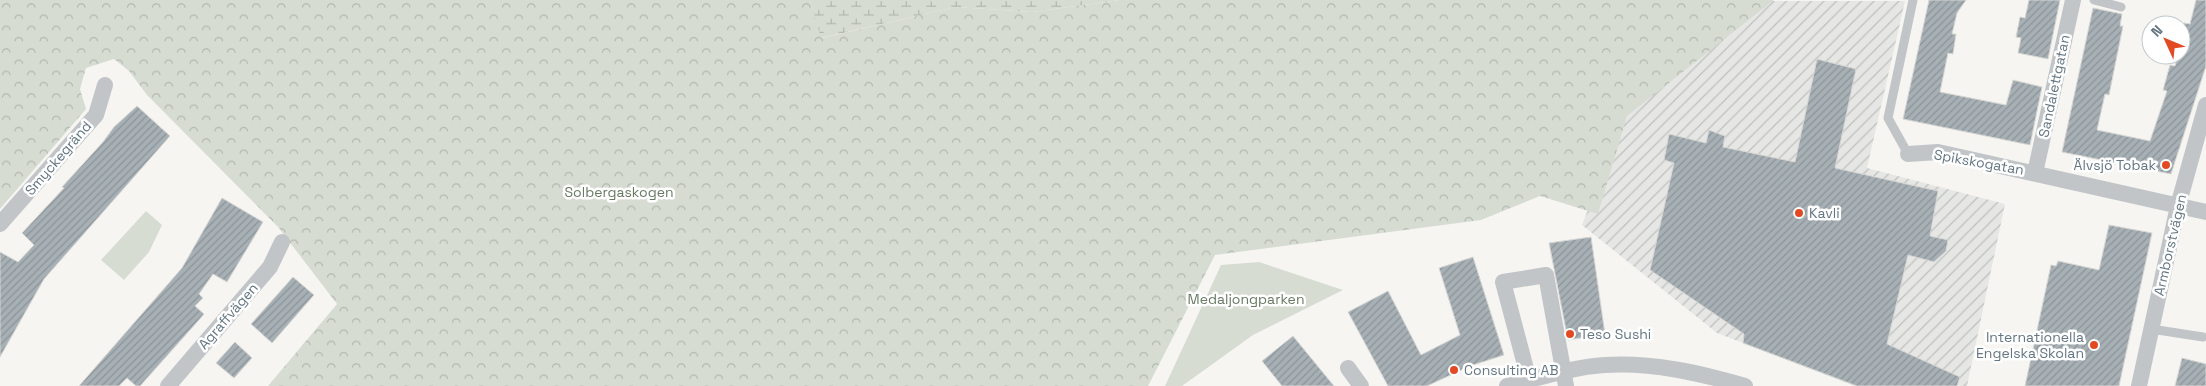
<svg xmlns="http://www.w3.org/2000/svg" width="2206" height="386" viewBox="0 0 2206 386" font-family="'Space Grotesk',sans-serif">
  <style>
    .industrial { fill: url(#industrial-furrows) }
    .forest { fill: url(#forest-crowns) }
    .wetland { fill: url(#wetland-marsh) }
    .park { fill: #d7dcd3 }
    .building { fill: url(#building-hatch); stroke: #d7d7d4 }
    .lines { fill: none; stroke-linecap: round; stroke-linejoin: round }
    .lane { stroke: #c1c5c8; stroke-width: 9 }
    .street { stroke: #c1c5c8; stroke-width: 16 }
    .poi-dot { fill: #e34a24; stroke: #fff; stroke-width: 2 }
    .labels { text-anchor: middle; stroke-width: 5; stroke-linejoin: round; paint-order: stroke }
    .street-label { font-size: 14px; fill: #647683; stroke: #fff }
    .poi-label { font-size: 14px; fill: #647683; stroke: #fff; text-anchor: start }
    .park-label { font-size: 14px; fill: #687a63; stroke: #fff }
  </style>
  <defs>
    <pattern id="industrial-furrows" width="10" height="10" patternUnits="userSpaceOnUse" patternTransform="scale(1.25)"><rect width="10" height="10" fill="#e6e7e5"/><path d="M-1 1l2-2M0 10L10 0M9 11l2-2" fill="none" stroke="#bec0bf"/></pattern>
    <pattern id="forest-crowns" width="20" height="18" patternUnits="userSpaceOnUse" patternTransform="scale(1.25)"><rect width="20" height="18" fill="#d7dcd3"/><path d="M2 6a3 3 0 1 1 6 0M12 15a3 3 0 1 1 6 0" fill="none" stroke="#b2b7b1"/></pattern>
    <pattern id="wetland-marsh" width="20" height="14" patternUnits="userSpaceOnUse" patternTransform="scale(1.25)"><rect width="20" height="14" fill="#d7dcd3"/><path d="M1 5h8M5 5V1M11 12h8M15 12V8" fill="none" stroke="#b2b7b1"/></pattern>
    <pattern id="building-hatch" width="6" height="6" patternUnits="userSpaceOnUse" patternTransform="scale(1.25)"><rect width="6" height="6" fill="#a7b0b5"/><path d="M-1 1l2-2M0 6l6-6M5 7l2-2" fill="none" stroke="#8c9499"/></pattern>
  </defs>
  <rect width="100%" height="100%" fill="#f6f5f2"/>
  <!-- industrial -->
  <path class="industrial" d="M1758,1h147l-38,167 138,36 -38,182h-112l-138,-53 -135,-108 44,-115z"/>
  <!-- forest -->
  <path class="forest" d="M0,0h810l12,38 133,-31 77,5 88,-12h654l-147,116 -29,98 -58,-18 -59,24 -266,35 -67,131h-880l69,-82 -59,-77 -131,-132 -18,-24 -15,-12 -28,9 -6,21 6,20 -86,100z"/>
  <!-- wetland -->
  <path class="wetland" d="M810,0h310l-88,12 -77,-5 -134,31z"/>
  <!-- park -->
  <path class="park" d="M146,211l16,14 -13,27 -25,28 -23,-20z
    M1259,262l84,28 -90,45 -71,51h-17l56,-121z"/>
  <!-- building -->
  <path class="building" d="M1929,0h37l-9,13 -5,21h4l-3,20 -5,-1 -8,39 66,13 7,-25 29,7 -12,58 -127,-26z
    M2029,0h31l-12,59 -30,-6 3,-15 -5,-1 4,-20 5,1z
    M2196,0h10v66l-35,108 -109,-22 31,-144 29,6 -2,12h3l-14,69 -4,-1 -8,36 53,11 17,-50 -4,-1 7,-25 5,1 3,-11h3v-21l3,-11 6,1z
    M1817,59l39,10 -21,99 103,23 -8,45 18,4 -2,11 -12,11 -26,-7 -21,89 73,33 -3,9h-100l-114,-43 1,-9 -94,-64 24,-107 -10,-3 5,-26 37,9 3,-13 16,6 -2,11 72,15z
    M137,106l33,30 -126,143 -44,78v-105l18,10 16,-17 -12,-12 42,-45 -2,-1 41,-45 11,-15z
    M222,198l41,24 -36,60 -14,-8 -14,20 4,4 -8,8 9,8 -6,7 -58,65h-4l-9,-8 -8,8h-40l103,-118z
    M2109,225l43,8 -33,153h-94l26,-121 5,1 2,-5 41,9z
    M1591,237l14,97 -37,6 -19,-97z
    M1473,257l31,98 -34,11 -43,20h-39l-40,-74 40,-21 33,64 39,-20 -21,-67z
    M293,277l21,18 -42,48 -21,-19z
    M1293,336l41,50h-52l-20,-25z
    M235,342l17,16 -18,20 -18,-15z
    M2182,358l24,6v22h-31z"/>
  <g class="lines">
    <!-- lane -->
    <path class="lane" d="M2094,0l27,7
      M1908,154l-20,-36 25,-118
      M2151,329l52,8"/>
    <!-- street -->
    <path class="street" d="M1908,154l30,-2 268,60
      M2035,173l38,-173
      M0,224l96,-109 9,-30
      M1348,368l13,18
      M1529,380l-26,-98 43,-7 20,111
      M168,386l102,-119 12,-25
      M1507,386c32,-8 65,-19 98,-21 48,-3 94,8 140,21
      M2139,386l39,-180 28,-101"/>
  </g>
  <!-- markers -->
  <g class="poi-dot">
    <circle cx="2166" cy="165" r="5"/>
    <circle cx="1799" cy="213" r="5"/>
    <circle cx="1570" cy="334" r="5"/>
    <circle cx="2094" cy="345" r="5"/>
    <circle cx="1454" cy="370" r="5"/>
  </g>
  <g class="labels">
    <!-- street labels -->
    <g class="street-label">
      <text transform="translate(2054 86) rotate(-78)" y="5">Sandalettgatan</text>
      <text transform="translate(58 158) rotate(-49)" y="5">Smyckegränd</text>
      <text transform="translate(1979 162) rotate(10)" y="5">Spikskogatan</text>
      <text transform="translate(2170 245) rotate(-77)" y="5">Armborstvägen</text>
      <text transform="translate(228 316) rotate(-49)" y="5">Agraffvägen</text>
    </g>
    <!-- poi labels -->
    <g class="poi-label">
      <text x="2156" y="170" text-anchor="end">Älvsjö Tobak</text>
      <text x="1809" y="218">Kavli</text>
      <text x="1580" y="339">Teso Sushi</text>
      <text x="2084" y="342" text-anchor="end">Internationella<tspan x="2084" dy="16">Engelska Skolan</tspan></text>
      <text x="1464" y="375">Consulting AB</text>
    </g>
    <!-- park labels -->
    <g class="park-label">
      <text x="619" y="197">Solbergaskogen</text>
      <text x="1246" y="304">Medaljongparken</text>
    </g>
  </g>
  <!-- north arrow -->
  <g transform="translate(2166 40) rotate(314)"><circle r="24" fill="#ffffff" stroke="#c1c8cd"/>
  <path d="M0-4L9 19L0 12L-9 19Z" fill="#e34a24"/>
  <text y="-8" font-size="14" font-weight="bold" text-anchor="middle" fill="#647683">N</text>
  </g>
</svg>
